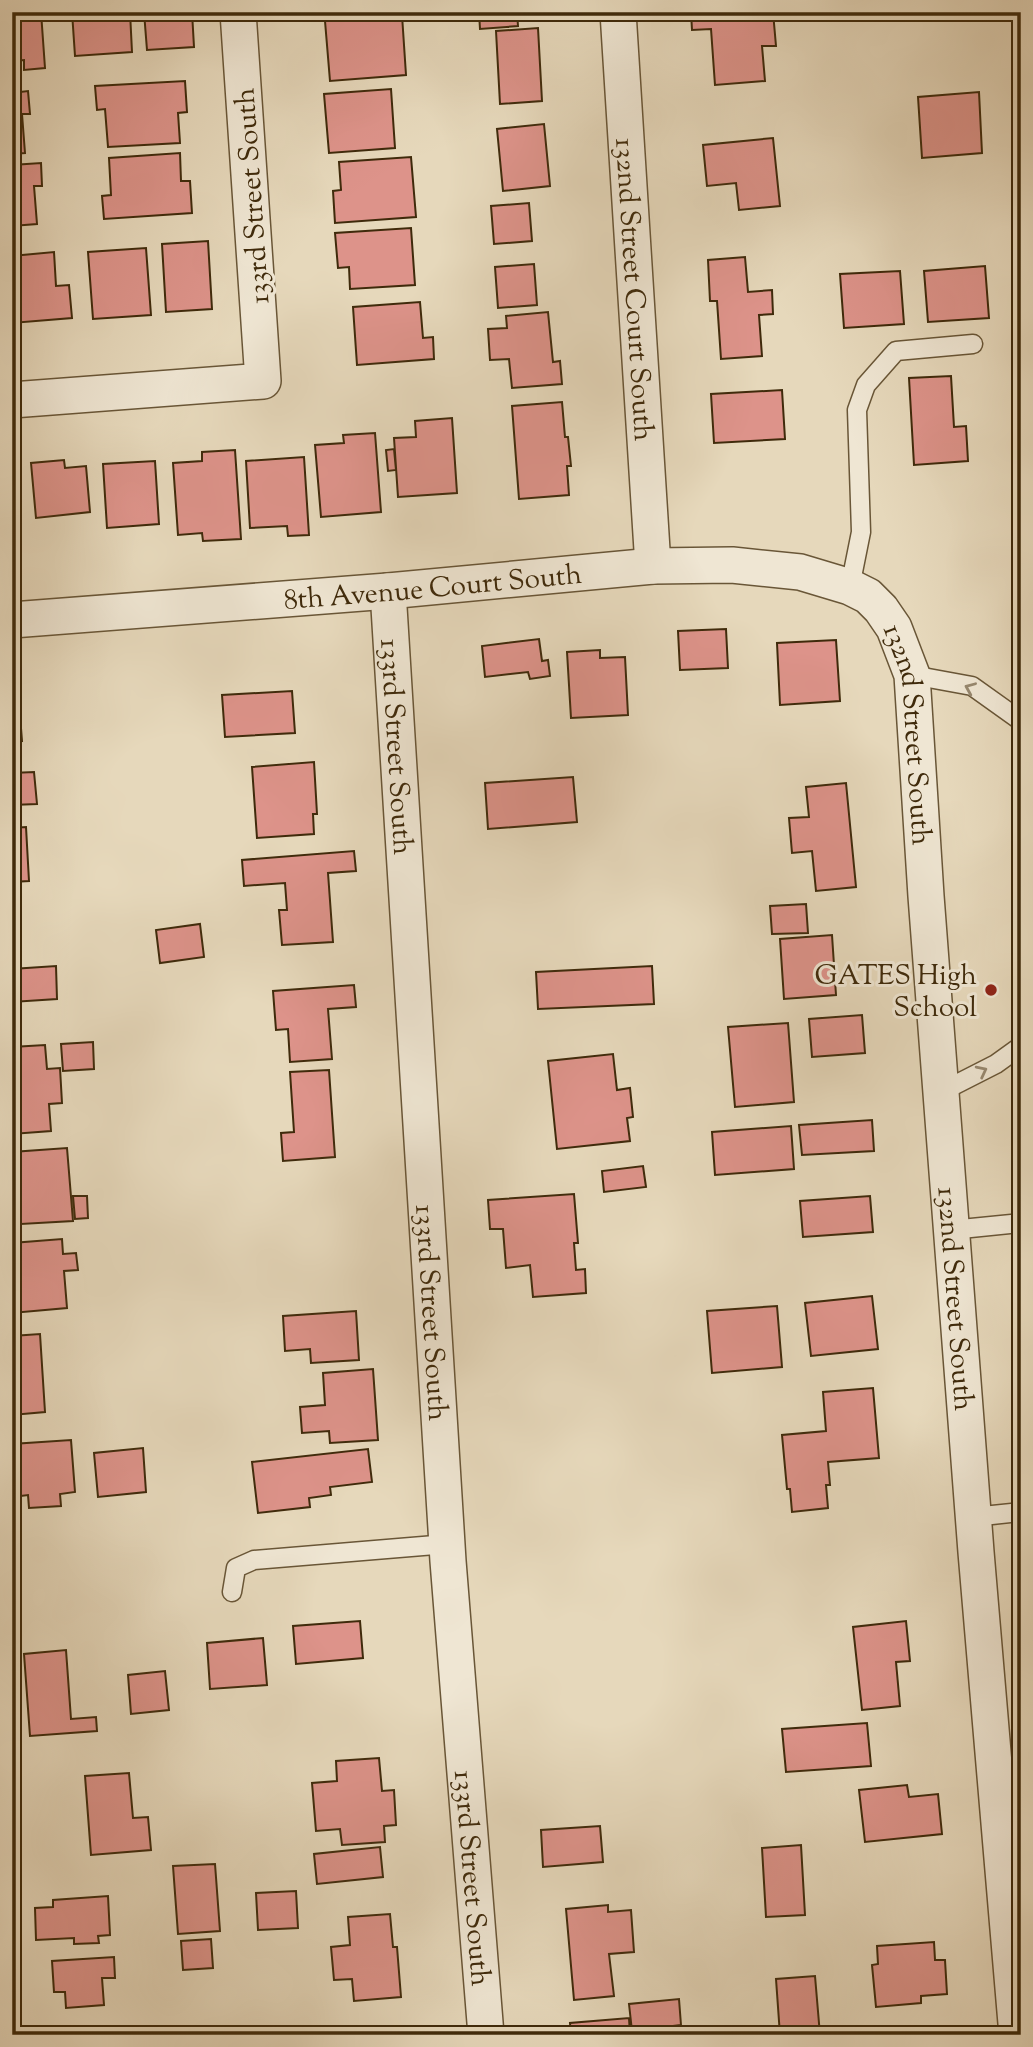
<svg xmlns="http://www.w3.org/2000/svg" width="1033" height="2047" viewBox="0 0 1033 2047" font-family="'Sorts Mill Goudy',serif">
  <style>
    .building { fill: #dd938a; stroke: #3f2a0b; stroke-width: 2 }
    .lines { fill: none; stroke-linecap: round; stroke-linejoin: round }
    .lane-casing { stroke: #695637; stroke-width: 21 }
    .street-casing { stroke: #695637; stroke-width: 38 }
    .lane { stroke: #efe6d3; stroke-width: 18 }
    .street { stroke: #efe6d3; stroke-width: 35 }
    .oneway { stroke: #97886f }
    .poi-dot { fill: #8f2418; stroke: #efe6d3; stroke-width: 2.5 }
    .labels { text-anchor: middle; stroke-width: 6; stroke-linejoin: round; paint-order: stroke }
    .street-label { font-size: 28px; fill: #3f2a0b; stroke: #efe6d3 }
    .poi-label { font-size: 28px; fill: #3f2a0b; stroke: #efe6d3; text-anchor: end }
  </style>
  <rect width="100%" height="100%" fill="#e6d8bb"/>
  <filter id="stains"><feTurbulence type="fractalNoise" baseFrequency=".00286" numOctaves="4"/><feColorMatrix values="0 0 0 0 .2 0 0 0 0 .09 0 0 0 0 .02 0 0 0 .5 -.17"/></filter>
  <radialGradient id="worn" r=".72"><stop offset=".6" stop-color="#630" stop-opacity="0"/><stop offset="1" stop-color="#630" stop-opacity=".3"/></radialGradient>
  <!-- building -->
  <path class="building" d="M12,12h29l4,56 -21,2v-10l-12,1z
    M72,12h58l2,40 -57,4z
    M144,12h48l2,35 -47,3z
    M479,12h38l1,14 -38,3z
    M691,12h82l3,34h-14l3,35 -50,4 -4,-56 -19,1z
    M402,15l4,60 -76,6 -5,-60z
    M538,28l4,73 -42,3 -4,-73z
    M185,81l2,31 -9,1 2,30 -72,4 -3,-38 -8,1 -2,-24z
    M391,89l4,59 -66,5 -5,-59z
    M28,91l2,23h-8l3,39 -13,1v-61z
    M979,92l3,61 -60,5 -4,-61z
    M544,124l6,62 -47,5 -6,-62z
    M773,138l7,68 -41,4 -3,-27 -29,3 -4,-41z
    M180,153l1,28h9l2,32 -88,6 -2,-23 9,-1 -2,-37z
    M411,157l5,60 -81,6 -2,-32 8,-1 -2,-28z
    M41,163l1,23h-8l3,38 -25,2v-61z
    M529,203l3,38 -38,3 -3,-38z
    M411,228l4,57 -65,4 -1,-22 -11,1 -3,-35z
    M208,241l4,68 -46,3 -4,-68z
    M146,248l5,67 -58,4 -5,-67z
    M54,252l2,34 13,-1 3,33 -60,5v-67z
    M745,257l3,35 24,-2 1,24 -14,1 3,41 -41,3 -4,-58h-7l-2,-41z
    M534,264l3,41 -39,3 -3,-41z
    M985,266l4,52 -61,4 -4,-51z
    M900,271l4,53 -60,4 -4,-54z
    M420,302l3,36 10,-1 1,22 -77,6 -4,-58z
    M548,312l5,50 7,-1 2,23 -50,4 -3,-29 -19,1 -2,-31 19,-1 -1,-12z
    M951,376l3,51 12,-1 2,35 -54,4 -5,-87z
    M782,390l3,49 -71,4 -3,-49z
    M562,402l3,35h3l3,29h-4l2,29 -50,4 -7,-93z
    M452,418l5,75 -59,4 -4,-59 22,-1 -1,-16z
    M375,433l6,79 -60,5 -6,-72 29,-2 -1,-8z
    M394,449l2,21 -8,1 -2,-21z
    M235,450l6,89 -38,2 -1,-8 -24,2 -5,-72 29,-2v-9z
    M304,457l5,78 -21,1 -1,-10 -37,2 -4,-67z
    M64,460l1,8 21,-2 4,46 -54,6 -5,-55z
    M155,461l4,63 -52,4 -4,-64z
    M12,468l6,74 -6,1z
    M726,629l2,39 -48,2 -2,-39z
    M539,639l3,22 6,-1 2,16 -20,3 -2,-7 -43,5 -3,-31z
    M836,640l4,61 -60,4 -3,-62z
    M600,650v8l25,-1 3,58 -57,3 -4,-66z
    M18,689l4,52 -10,1v-52z
    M292,691l3,42 -70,4 -3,-42z
    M314,762l3,52h-4l1,20 -57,4 -5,-71z
    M34,772l3,32 -25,1v-32z
    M573,777l4,45 -89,7 -3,-46z
    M846,783l10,104 -40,4 -4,-40 -20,2 -3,-35 20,-1 -3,-30z
    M26,827l3,54 -17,1v-54z
    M354,851l2,20 -28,2 5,69 -51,3 -3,-35h8l-2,-27 -41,3 -2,-26z
    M806,904l2,29 -36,1 -2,-28z
    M200,924l4,33 -44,6 -4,-33z
    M832,935l4,60 -52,4 -4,-60z
    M56,966l1,33 -45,3v-33z
    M652,966l2,38 -116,5 -2,-37z
    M354,985l2,22 -28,2 4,50 -42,3 -2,-33 -12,1 -3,-39z
    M862,1015l3,38 -53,4 -3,-38z
    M788,1023l6,79 -59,5 -7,-80z
    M93,1042l1,27 -31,2 -2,-27z
    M45,1045l2,24 13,-1 2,35 -13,1 2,27 -39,3v-87z
    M613,1054l4,36 13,-2 3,29 -6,1 3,23 -73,8 -9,-88z
    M329,1070l6,87 -52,4 -2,-28 13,-1 -4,-60z
    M872,1120l2,31 -72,4 -3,-30z
    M791,1126l3,43 -79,6 -3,-43z
    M67,1148l6,73 -52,3 -3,-32 -6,1v-41z
    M643,1166l3,21 -42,5 -2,-21z
    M574,1194l4,49h-4l2,27 9,-1 1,24 -53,4 -3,-32 -24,3 -3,-39h-13l-2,-29z
    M73,1196h14l1,22 -13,1z
    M870,1196l3,36 -70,5 -3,-36z
    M62,1239l1,15 13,-1 2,17 -14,1 3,37 -55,5v-26l8,-1 -1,-10 -7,1v-34z
    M872,1296l6,53 -67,7 -6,-53z
    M777,1306l5,61 -70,6 -5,-62z
    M356,1311l3,49 -48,3 -1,-14 -25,2 -2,-35z
    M40,1334l5,78 -33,3v-79z
    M373,1369l5,71 -48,3 -1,-12 -27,2 -2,-26 25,-2 -2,-32z
    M873,1388l6,70 -51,4 2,23h-4l2,23 -36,4 -2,-23h-3l-5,-54 44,-4 -3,-39z
    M71,1440l4,52 -15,2 1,12 -32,2 -1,-13 -16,2v-53z
    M143,1448l3,44 -48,5 -4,-44z
    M368,1449l4,33 -42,5 1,8 -22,3 1,9 -52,6 -6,-51z
    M360,1621l3,37 -67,6 -3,-38z
    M906,1621l4,40 -14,1 4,44 -38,4 -9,-83z
    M263,1638l4,47 -57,4 -3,-46z
    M66,1650l5,69 25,-2 1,14 -67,5 -6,-82z
    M165,1671l4,39 -38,4 -3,-39z
    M867,1723l4,43 -85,6 -4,-43z
    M379,1758l3,33 12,-1 2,35 -12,1 1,16 -43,3 -2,-16 -24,2 -4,-48 25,-2 -1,-20z
    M129,1773l4,45 15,-1 3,33 -60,5 -6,-79z
    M907,1785l2,12 29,-3 4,40 -77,8 -6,-52z
    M600,1826l3,36 -60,5 -2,-37z
    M801,1845l4,70 -39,2 -4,-69z
    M380,1847l3,30 -66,7 -3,-30z
    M215,1864l5,67 -42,3 -5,-68z
    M296,1891l2,37 -40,2 -2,-37z
    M108,1896l2,39 -12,1 1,7 -25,1v-6l-38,2 -1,-32 18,-1v-7z
    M608,1905v7l23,-2 3,42 -25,2 5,42 -40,4 -8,-91z
    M390,1914l3,33h4l4,50 -47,4 -2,-22 -18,1 -3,-33 19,-2 -2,-28z
    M211,1939l2,29 -30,2 -2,-29z
    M934,1942l1,18h10l2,34 -26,2v7l-45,4 -4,-42 6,-1 -1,-18z
    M114,1957l1,21h-13l2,27 -38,3 -1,-16h-11l-2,-31z
    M815,1976l5,59h-40l-4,-56z
    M679,1999l2,26 -49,6 -3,-27z
    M629,2018l1,17h-59l-1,-12z
    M917,2027l1,8h-40v-4z"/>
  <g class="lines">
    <defs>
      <path id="lane" d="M850,587l11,-55 -4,-122 9,-25 30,-34 77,-7
        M912,675l60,11 49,35
        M941,1092l55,-28 25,-18
        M951,1230l70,-7
        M973,1517l48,-5
        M232,1592l4,-24 18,-8 193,-16"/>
      <g id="street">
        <path id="s1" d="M618,12l35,554"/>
        <path d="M12,400l251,-19 -25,-369"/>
        <path id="s2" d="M388,591l60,970 38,474"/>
        <path id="s3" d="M12,620l376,-29 265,-25 79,-1 68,7 50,15 18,9 13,13 13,19 18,47 14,221 50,656 41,483"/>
      </g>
    </defs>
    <!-- lane casing -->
    <use href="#lane" class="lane-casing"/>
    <!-- street casing -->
    <use href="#street" class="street-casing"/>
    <!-- lane -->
    <use href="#lane" class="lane"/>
    <!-- street -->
    <use href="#street" class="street"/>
  </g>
  <!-- one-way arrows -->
  <defs><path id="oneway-chevron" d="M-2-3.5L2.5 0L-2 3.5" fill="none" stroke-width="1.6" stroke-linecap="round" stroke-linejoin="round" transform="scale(1.75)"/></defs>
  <g class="oneway">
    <use href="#oneway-chevron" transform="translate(970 688) rotate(-157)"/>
    <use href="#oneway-chevron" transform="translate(982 1071) rotate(-27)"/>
  </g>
  <!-- markers -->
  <circle class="poi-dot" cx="991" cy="990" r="7"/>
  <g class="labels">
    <!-- street labels -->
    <g class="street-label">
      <text transform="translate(251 196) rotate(-94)" y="10">133rd Street South</text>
      <text dy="10" stroke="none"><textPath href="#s1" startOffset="278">132nd Street Court South</textPath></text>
      <text dy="10" stroke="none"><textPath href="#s3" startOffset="422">8th Avenue Court South</textPath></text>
      <text dy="10" stroke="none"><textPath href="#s3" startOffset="1013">132nd Street South</textPath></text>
      <text dy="10" stroke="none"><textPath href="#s2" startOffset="156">133rd Street South</textPath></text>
      <text dy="10" stroke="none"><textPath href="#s3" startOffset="1580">132nd Street South</textPath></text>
      <text dy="10" stroke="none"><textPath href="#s2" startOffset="723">133rd Street South</textPath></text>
      <text dy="10" stroke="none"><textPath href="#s2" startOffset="1290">133rd Street South</textPath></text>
    </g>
    <!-- poi labels -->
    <g class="poi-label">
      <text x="977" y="984">GATES High<tspan x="977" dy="32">School</tspan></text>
    </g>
  </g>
  <!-- margin -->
  <rect width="1033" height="2047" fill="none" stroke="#e6d8bb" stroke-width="42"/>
  <rect x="14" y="14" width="1005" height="2019" fill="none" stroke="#3f2a0b" stroke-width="3.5"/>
  <rect x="21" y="21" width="991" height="2005" fill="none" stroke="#3f2a0b" stroke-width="2"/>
  <rect width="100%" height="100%" filter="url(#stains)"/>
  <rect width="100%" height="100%" fill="url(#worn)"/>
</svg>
